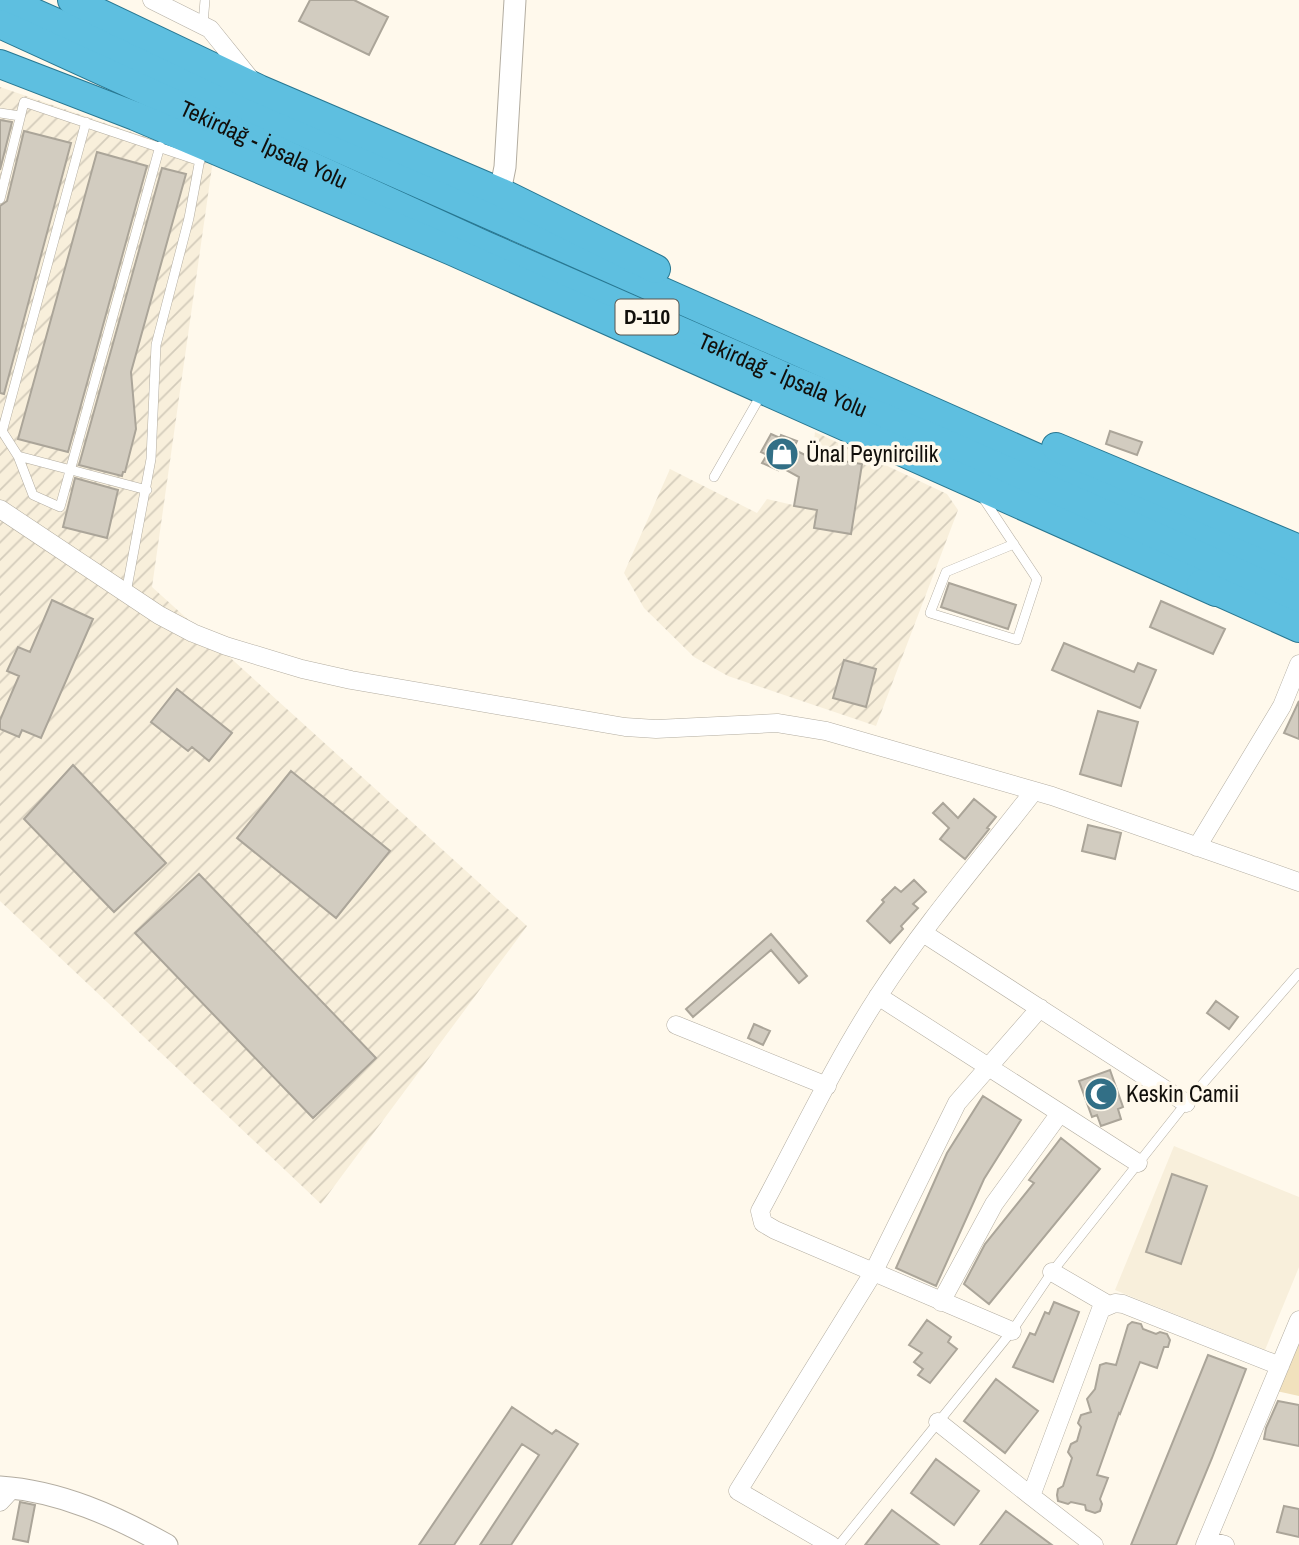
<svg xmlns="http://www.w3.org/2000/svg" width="1299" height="1545" viewBox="0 0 1299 1545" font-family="'Archivo Narrow',sans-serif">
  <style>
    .built { fill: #f8efdb }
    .industrial { fill: url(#industrial-furrows) }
    .green { fill: #f1e1bd }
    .building { fill: #d2ccc0; stroke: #aba599; stroke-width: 2 }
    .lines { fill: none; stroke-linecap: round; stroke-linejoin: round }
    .service-casing { stroke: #b3ada1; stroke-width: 10 }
    .minor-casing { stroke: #b3ada1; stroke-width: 19 }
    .tertiary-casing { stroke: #b3ada1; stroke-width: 23 }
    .trunk-casing { stroke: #287791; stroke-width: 30 }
    .service { stroke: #fff; stroke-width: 9 }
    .minor { stroke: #fff; stroke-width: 18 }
    .tertiary { stroke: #fff; stroke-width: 21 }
    .trunk { stroke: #5ebfe0; stroke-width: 28 }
    .labels { text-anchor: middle; stroke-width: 7; stroke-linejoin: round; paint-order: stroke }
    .shield { fill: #fff9ec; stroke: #58554e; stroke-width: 2 }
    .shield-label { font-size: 21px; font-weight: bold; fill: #110f0b }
    .street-label { font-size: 23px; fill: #110f0b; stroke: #fff9ec }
    .poi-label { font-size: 23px; fill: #110f0b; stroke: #fff9ec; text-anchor: start }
  </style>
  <defs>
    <pattern id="industrial-furrows" width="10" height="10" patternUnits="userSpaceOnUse" patternTransform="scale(1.75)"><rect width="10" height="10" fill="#f8efdb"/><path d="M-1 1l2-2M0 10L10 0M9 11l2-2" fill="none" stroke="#d4ccbb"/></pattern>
  </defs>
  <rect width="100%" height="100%" fill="#fff9ec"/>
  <!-- built -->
  <path class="built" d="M1174,1146l125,51v70l-34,83 -150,-60z"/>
  <!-- industrial -->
  <path class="industrial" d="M0,87l213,73 -61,427 375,339 -206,278 -321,-303z
    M815,432l132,62 11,16 -82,216 -148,-50 -34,-19 -50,-49 -20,-35 46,-104 87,44 10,-14 39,9z"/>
  <!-- green -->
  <path class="green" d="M1299,1328v68l-27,-6z"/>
  <!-- building -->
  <path class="building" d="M310,0h44l34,17 -19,38 -70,-34z
    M0,120l12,2 -12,48z
    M24,131l47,12 -67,251 -4,-1v-187l7,-5z
    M97,152l50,14 -79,286 -50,-13z
    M162,168l24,6 -55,198 5,57 -11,43h-2l-1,4 -43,-11z
    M1110,431l32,11 -5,13 -31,-11z
    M771,434l9,4 1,-3 16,6 -4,8 12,6 57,9 -11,70 -37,-6 3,-18 -23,-4 5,-29 -20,-11 -1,4 -16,-7 5,-8 -6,-3z
    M75,478l43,12 -11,48 -44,-11z
    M949,583l67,22 -8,24 -67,-22z
    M52,600l41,19 -52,119 -19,-8 -3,7 -19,-8v-9l19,-44 -12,-5 11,-24 12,5z
    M1161,601l64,28 -12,25 -63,-27z
    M1064,643l70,29 4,-9 18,7 -16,38 -88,-38z
    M844,660l32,9 -10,38 -33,-9z
    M177,689l55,44 -23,28 -17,-14 -4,4 -37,-29z
    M1299,701v38l-15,-6z
    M1098,711l40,11 -17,64 -41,-12z
    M73,765l93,98 -52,49 -90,-93z
    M291,771l99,80 -54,67 -99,-80z
    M974,799l22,18 -9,11 2,1 -24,30 -25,-20 9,-11 -16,-15 10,-10 15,15z
    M1088,825l33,8 -6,26 -33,-8z
    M199,874l177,184 -63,60 -178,-185z
    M914,880l12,12 -13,12 5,4 -17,18 2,3 -13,14 -23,-22 17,-19 -2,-2 13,-13 6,5z
    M771,934l36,42 -8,7 -28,-33 -78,67 -7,-8z
    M1216,1001l22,16 -9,12 -22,-16z
    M754,1024l16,7 -7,14 -15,-7z
    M1110,1070l13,37 -5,2 3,10 -20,7 -4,-11 -5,2 -13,-36z
    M983,1096l38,24 -37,59 -48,107 -40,-18 51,-115z
    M1061,1138l39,31 -111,135 -25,-20 21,-40 49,-61 -5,-3z
    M1172,1174l35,12 -26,78 -35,-12z
    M1054,1302l25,10 -26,70 -40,-15 17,-34 5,2 10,-23 4,2z
    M927,1320l24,17 -3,5 9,7 -27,34 -12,-8 5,-6 -9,-7 8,-9 -13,-8z
    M1132,1322l9,2 2,5 13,5 4,-2 7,2 3,6 -2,7h-4l-7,21 -17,-6 -20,52 -1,-1 -22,62 11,3 -8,21 2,5 -2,7 -5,2 -9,-3 -1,-5 -14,-3 -3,2 -10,-3 -1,-6 1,-6 5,-3 9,-28 -4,-6 3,-8 6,-3 4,-14 -3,-4 3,-8 10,-3 -4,-13 8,-10 5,-24 6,-2 10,2 12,-40z
    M1208,1355l38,14 -34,89 -36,87h-45z
    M996,1379l42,32 -33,42 -41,-32z
    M1278,1401l21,4v41l-35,-7 2,-11z
    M512,1407l40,27 4,-4 22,14 -67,101h-31l59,-90 -17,-11 -68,101h-35z
    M936,1459l43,32 -25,34 -43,-32z
    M20,1502l15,3 -7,37 -15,-3z
    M1284,1506l15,3v28l-22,-5z
    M892,1510l47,35h-74z
    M1006,1511l46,34h-72z"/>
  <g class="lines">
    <defs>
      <path id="service" d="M203,24l2,-24
        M0,113l20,3
        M0,199l24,-97 176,59
        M0,428l18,28 15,39 27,12 100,-361
        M2,432l84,-310
        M18,456l129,34
        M714,477l47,-82
        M983,498l54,81 -20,61 -87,-27 16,-41 68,-28
        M126,593l25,-134 5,-114 33,-127 13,-70
        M839,1545l173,-214 40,-59 134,-169 113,-130"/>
      <path id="minor" d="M152,0l58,29 42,52
        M0,509l159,106 34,18 33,13 76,23 49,11 274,47 31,2 121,-6 49,8 226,65 247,86
        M1197,847l85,-141 17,-42
        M923,933l263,170
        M878,996l260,167
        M676,1025l151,61
        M1052,1272l55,32
        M941,1302l53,-98 66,-91
        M1012,1331l-237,-101 -12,-7 -3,-12c39,-72 74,-147 119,-216 46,-71 103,-137 155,-204
        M938,1422l93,74
        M0,1502l12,-13
        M1207,1540l18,5
        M831,1545l-93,-54 135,-218 84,-170 83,-95
        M1094,1545l-63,-49 70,-187 14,-6 8,1 157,62
        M1205,1545l94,-225"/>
      <path id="tertiary" d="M500,192l5,-25 10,-167
        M0,1487c60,4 115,29 167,58"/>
      <g id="trunk">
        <path d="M5,0l1294,574"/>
        <path d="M72,0l187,89 241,103 156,77"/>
        <path id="s1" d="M0,24l484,221 304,133 154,64 357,158"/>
        <path d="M0,64l135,52 317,135 764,341"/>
        <path d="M1056,447l243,102"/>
        <path d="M1201,584l98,44"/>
      </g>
    </defs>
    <!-- service casing -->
    <use href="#service" class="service-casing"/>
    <!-- minor casing -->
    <use href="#minor" class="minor-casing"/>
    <!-- tertiary casing -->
    <use href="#tertiary" class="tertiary-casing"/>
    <!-- trunk casing -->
    <use href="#trunk" class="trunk-casing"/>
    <!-- service -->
    <use href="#service" class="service"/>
    <!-- minor -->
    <use href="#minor" class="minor"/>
    <!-- tertiary -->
    <use href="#tertiary" class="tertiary"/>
    <!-- trunk -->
    <use href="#trunk" class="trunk"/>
  </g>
  <!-- icons -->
  <defs>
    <symbol id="shop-disc" viewBox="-11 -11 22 22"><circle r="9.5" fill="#326f86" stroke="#fff9ec"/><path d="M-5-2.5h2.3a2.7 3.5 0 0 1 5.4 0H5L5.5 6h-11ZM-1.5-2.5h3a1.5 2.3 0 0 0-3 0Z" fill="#fff"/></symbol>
    <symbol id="mosque-disc" viewBox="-11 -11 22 22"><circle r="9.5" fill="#326f86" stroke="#fff9ec"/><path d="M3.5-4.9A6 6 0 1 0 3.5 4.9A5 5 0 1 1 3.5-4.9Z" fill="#fff"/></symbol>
  </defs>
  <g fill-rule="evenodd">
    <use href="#shop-disc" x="763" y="435" width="38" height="38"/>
    <use href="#mosque-disc" x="1082" y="1075" width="38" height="38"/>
  </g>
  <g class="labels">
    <!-- shield labels -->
    <rect class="shield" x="615.5" y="299.5" width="63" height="35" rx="5"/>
    <g class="shield-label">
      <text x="647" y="324">D-110</text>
    </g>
    <!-- street labels -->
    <g class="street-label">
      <text dy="8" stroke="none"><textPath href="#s1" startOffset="290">Tekirdağ - İpsala Yolu</textPath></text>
      <text dy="8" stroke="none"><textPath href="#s1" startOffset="858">Tekirdağ - İpsala Yolu</textPath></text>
    </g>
    <!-- poi labels -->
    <g class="poi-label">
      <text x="806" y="462">Ünal Peynircilik</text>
      <text x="1126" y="1102">Keskin Camii</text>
    </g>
  </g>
</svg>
